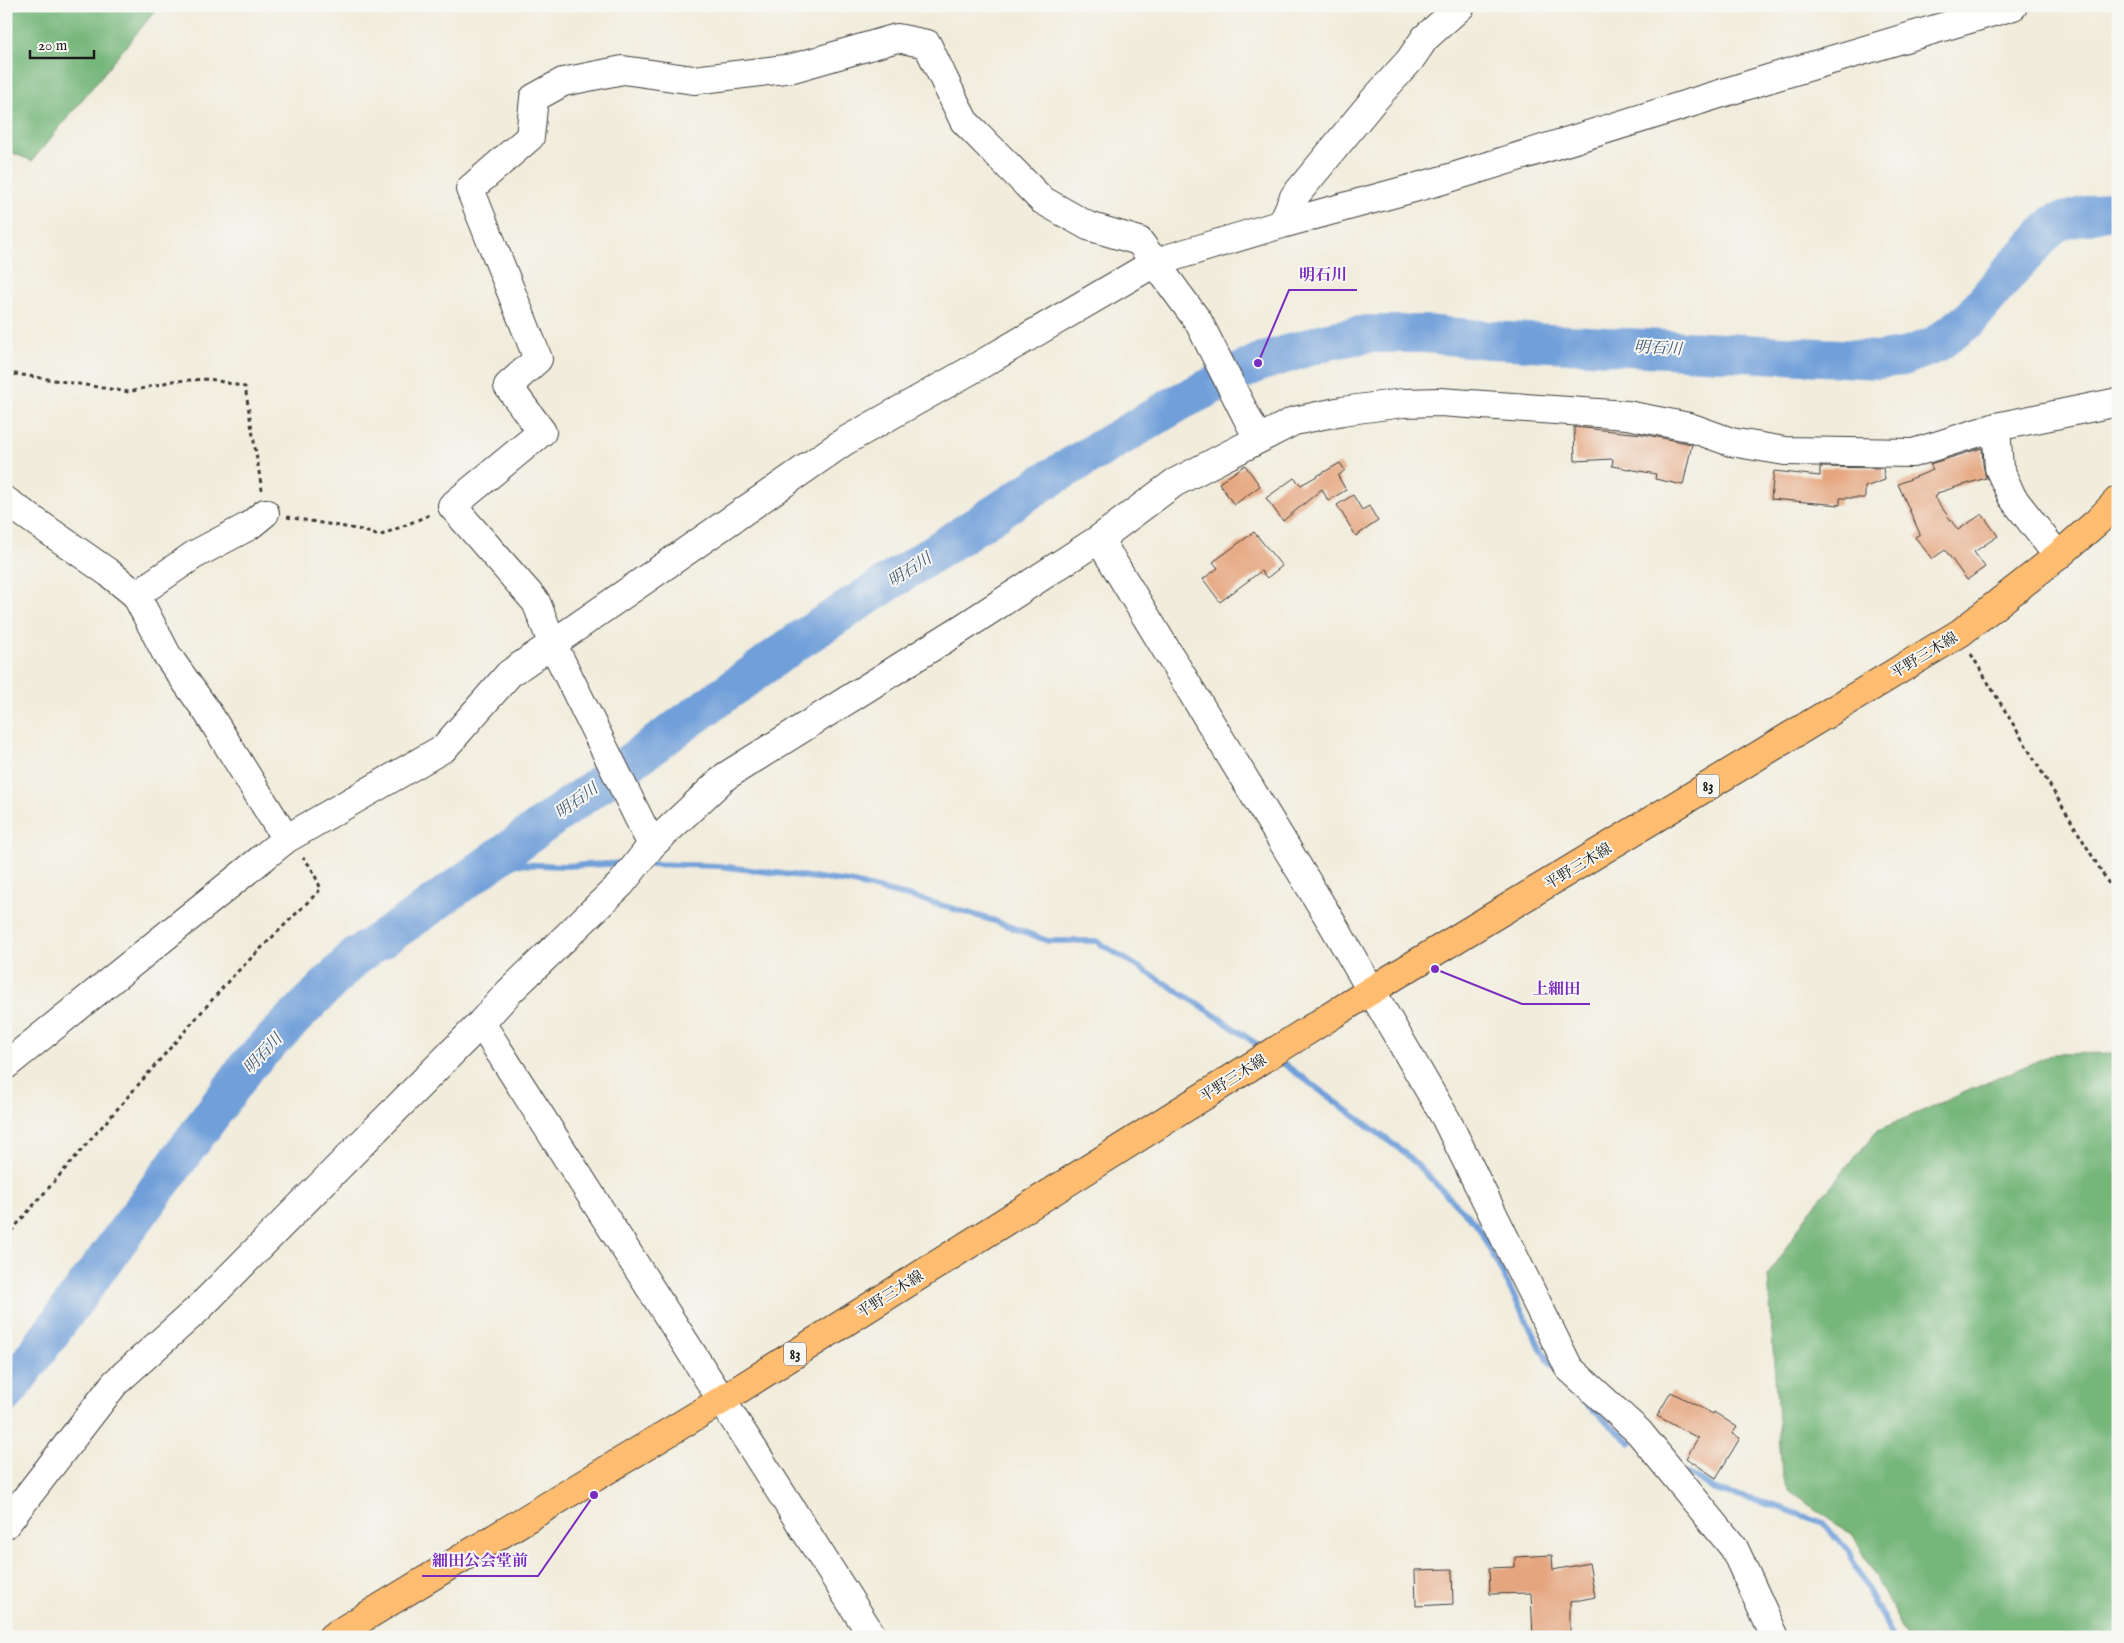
<svg xmlns="http://www.w3.org/2000/svg" width="2124" height="1643" viewBox="0 0 2124 1643" font-family="'IM FELL English','Noto Serif JP',serif">
  <style>
    .forest { fill: #74b679; stroke: #48694a }
    .lines { fill: none; stroke-linecap: round; stroke-linejoin: round }
    .stream { stroke: #6f9fd9; stroke-width: 6 }
    .river { stroke: #6f9fd9; stroke-width: 38 }
    .building { fill: #e5a57e }
    .minor-casing { stroke: #3c3b39; stroke-width: 30 }
    .major-casing { stroke: #3c3b39; stroke-width: 30 }
    .path { stroke: #3c3b39; stroke-width: 3; stroke-dasharray: 4 4; stroke-linecap: butt }
    .minor { stroke: #fff; stroke-width: 28 }
    .major { stroke: #febc70; stroke-width: 28 }
    .labels { text-anchor: middle; stroke-width: 4; stroke-linejoin: round; paint-order: stroke }
    .shield { fill: #f6f6f2; stroke: #5d5d5c; stroke-width: 1 }
    .shield-label { font-size: 14px; font-weight: bold; fill: #1c1c1c }
    .street-label { font-size: 15px; fill: #1c1c1c; stroke: #f6f6f2 }
    .water-label { font-size: 16px; font-style: italic; fill: #415771; stroke: #f6f6f2 }
    .leader { fill: none; stroke: #7b2cbf; stroke-width: 2 }
    .callout-dot { fill: #7b2cbf; stroke: #f6f6f2; stroke-width: 2 }
    .callout-label { font-size: 16px; text-anchor: middle; font-weight: bold; fill: #7b2cbf; stroke: #f6f6f2; stroke-width: 4; stroke-linejoin: round; paint-order: stroke }
  </style>
  <rect width="100%" height="100%" fill="#f6f6f2"/>
  <filter id="ink" filterUnits="userSpaceOnUse"><feTurbulence type="fractalNoise" baseFrequency=".02" numOctaves="2"/><feDisplacementMap in="SourceGraphic" scale="10" xChannelSelector="R" yChannelSelector="G"/><feConvolveMatrix kernelMatrix="1 2 1 2 8 2 1 2 1" color-interpolation-filters="sRGB"/></filter>
  <filter id="wash" filterUnits="userSpaceOnUse"><feTurbulence type="fractalNoise" baseFrequency=".0096" numOctaves="4" result="noise"/><feDisplacementMap in="SourceGraphic" scale="20" xChannelSelector="R" yChannelSelector="G"/><feGaussianBlur stdDeviation="1.12" result="paint"/><feColorMatrix in="noise" values="0 0 0 0 0 0 0 0 0 0 0 0 0 0 0 0 0 1.4 0 .05"/><feComposite in="paint" operator="in"/></filter>
  <g filter="url(#wash)">
    <rect width="100%" height="100%" fill="#f1ecdb"/>
    <!-- forest -->
    <path class="forest" d="M6,6h153l-127,155 -26,-11z
      M2118,1053v584h-211l-54,-102 -63,-43 -8,-16 -14,-200 41,-64 69,-82 175,-76z"/>
    <g class="lines">
      <!-- stream -->
      <path class="stream" d="M490,863l75,3 63,-3
        M648,864l71,2 130,16 71,17 75,22 53,20h48l101,62 67,46
        M1276,1058l129,95 73,73 64,125 14,19
        M1564,1380l10,13 57,50
        M1688,1474l31,17 53,14 52,18 23,27 46,87"/>
      <!-- river -->
      <path class="river" d="M6,1394l243,-330 106,-107 63,-42 380,-274 244,-158 138,-81 78,-39 70,-22 39,-7h59l64,6 389,20 24,-3 32,-12 34,-25 41,-49 45,-48 63,-15"/>
    </g>
    <g id="blocks">
      <!-- building -->
      <path class="building" d="M1574,427l68,7 50,10 -9,41 -28,-6 1,-5 -44,-8 1,-7 -38,2z
        M1982,448l1,16 3,14 -49,15 1,2 -4,2 24,33 24,-16 16,22 -24,16 11,15 -18,13 -22,-30 -13,9 -17,-22 5,-3 -22,-50 35,-14 -3,-6z
        M1340,463l5,7 -7,6 8,14 -18,11 -6,-12 -39,32 -17,-23 28,-20 7,7z
        M1245,465l15,21 -26,19 -15,-22z
        M1820,467l63,1 2,12 -20,7v11h-25v7l-69,-6 3,-28 46,5z
        M1353,495l9,15 7,-4 9,15 -22,15 -19,-31z
        M1254,532l28,34 -15,12 -6,-7 -41,31 -17,-23 15,-11 -5,-6z
        M1671,1392l42,22 1,-2 23,15 -5,7 8,4 -24,40 -30,-20 12,-20 -41,-22z
        M1552,1555l1,15 36,-7 6,34 -25,5v35h-37l-2,-44 -41,1 -1,-26 26,-1v-10z
        M1452,1569l1,35 -37,2 -1,-36z"/>
    </g>
  </g>
  <g filter="url(#ink)">
    <use href="#blocks" fill-opacity="0" stroke="#3c3b39" stroke-width="1"/>
    <g class="lines">
      <defs>
        <path id="minor" d="M1282,224l12,-27 79,-96 37,-41 15,-22 36,-32
          M1996,427l3,41 13,29 46,59
          M6,501l103,72 27,22 31,60 41,58 78,126
          M1099,539l233,384 114,196 123,249 70,64 95,116 41,89
          M136,595l58,-40 55,-29 16,-13
          M652,845l-99,-200 -17,-43 -84,-96 90,-74 -34,-46 30,-27 -68,-170 60,-52 4,-39 29,-16 60,-12 71,10 99,-12 104,-30 30,6 37,77 78,79 46,26 51,15 59,80 60,118
          M481,1023l392,614
          M6,1065l280,-226 158,-91 65,-74 336,-233 135,-76 176,-103 126,-38 161,-44 328,-102 242,-72
          M6,1524l109,-141 84,-75 282,-285 28,-31 112,-108 31,-39 74,-69 238,-149 135,-88 75,-56 120,-62 48,-10 61,-8 37,-1 187,13 62,12 42,15 54,9 128,2 83,-26 122,-25"/>
        <path id="major" d="M332,1637l390,-237 650,-410 588,-357 98,-77 40,-35 20,-21"/>
      </defs>
      <!-- minor casing -->
      <use href="#minor" class="minor-casing"/>
      <!-- major casing -->
      <use href="#major" class="major-casing"/>
      <!-- path -->
      <path class="path" d="M6,375l10,-1 113,18 43,-11 38,-2 35,8 17,103
        M287,517l75,13 17,6 53,-22
        M1971,654l147,245
        M6,1237l225,-259 90,-89 -10,-22 -8,-9"/>
      <!-- minor -->
      <use href="#minor" class="minor"/>
      <!-- major -->
      <use href="#major" class="major"/>
    </g>
  </g>
  <g class="labels">
    <!-- shield labels -->
    <g class="shield">
      <rect x="1697" y="774.5" width="22" height="23" rx="4"/>
      <rect x="784" y="1342.5" width="22" height="23" rx="4"/>
    </g>
    <g class="shield-label">
      <text x="1708" y="791">83</text>
      <text x="795" y="1359">83</text>
    </g>
    <!-- street labels -->
    <g class="street-label">
      <text transform="translate(1924 655) rotate(-31)" y="5">平野三木線</text>
      <text transform="translate(1578 866) rotate(-31)" y="5">平野三木線</text>
      <text transform="translate(1233 1078) rotate(-32)" y="5">平野三木線</text>
      <text transform="translate(890 1294) rotate(-32)" y="5">平野三木線</text>
    </g>
    <!-- water labels -->
    <g class="water-label">
      <text transform="translate(1658 347) rotate(3)" y="6">明石川</text>
      <text transform="translate(909 569) rotate(-33)" y="6">明石川</text>
      <text transform="translate(576 800) rotate(-36)" y="6">明石川</text>
      <text transform="translate(262 1053) rotate(-47)" y="6">明石川</text>
    </g>
  </g>
  <!-- callouts -->
  <path class="leader" d="M1258 363L1289 290H1357M1435 969L1522 1004H1590M594 1495L538 1576H422"/>
  <g class="callout-dot">
    <circle cx="1258" cy="363" r="5"/>
    <circle cx="1435" cy="969" r="5"/>
    <circle cx="594" cy="1495" r="5"/>
  </g>
  <g class="callout-label">
    <text x="1323" y="280">明石川</text>
    <text x="1556" y="994">上細田</text>
    <text x="480" y="1566">細田公会堂前</text>
  </g>
  <!-- margin -->
  <rect width="2124" height="1643" fill="none" stroke="#f6f6f2" stroke-width="25"/>
  <!-- scale -->
  <path d="M30 50v8h64v-8" fill="none" stroke="#1c1c1c" stroke-width="2.5"/>
  <text x="38" y="50" font-size="15" fill="#1c1c1c" stroke="#f6f6f2" stroke-width="4" paint-order="stroke">20 m</text>
</svg>
